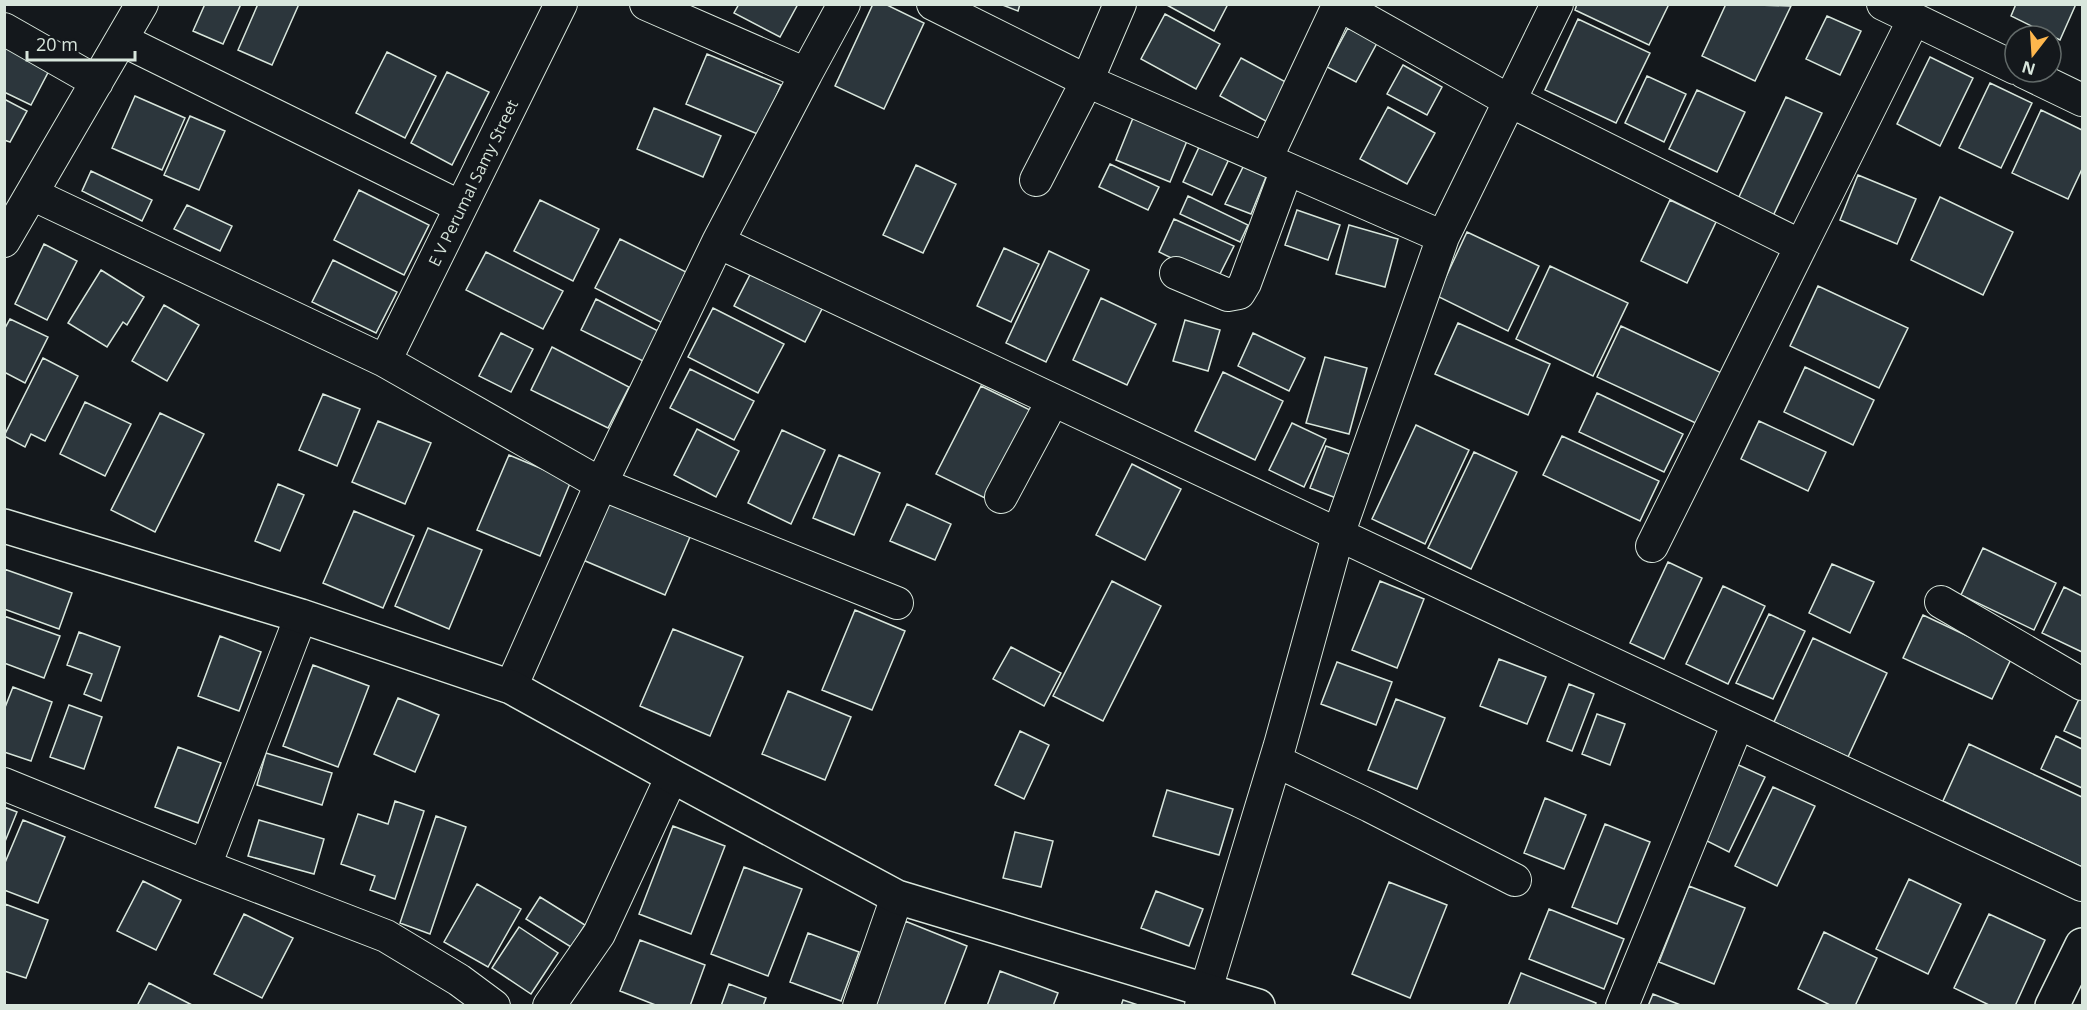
<svg xmlns="http://www.w3.org/2000/svg" width="2087" height="1010" viewBox="0 0 2087 1010" font-family="'Open Sans',sans-serif">
  <style>
    .building { fill: #2c363c; stroke: #d8e6dc; stroke-width: 1.5 }
    .lines { fill: none; stroke-linecap: round; stroke-linejoin: round }
    .minor-casing { stroke: #d8e6dc; stroke-width: 34 }
    .tertiary-casing { stroke: #d8e6dc; stroke-width: 36 }
    .minor { stroke: #14181c; stroke-width: 32 }
    .tertiary { stroke: #14181c; stroke-width: 33 }
    .labels { text-anchor: middle; stroke-width: 4.5; stroke-linejoin: round; paint-order: stroke }
    .street-label { font-size: 16px; fill: #d8e6dc; stroke: #14181c }
  </style>
  <rect width="100%" height="100%" fill="#14181c"/>
  <!-- building -->
  <path class="building" d="M205,4h36l-18,40 -30,-13z
    M258,4h41l-27,61 -34,-15z
    M739,4h59l-18,33 -46,-24z
    M873,4h12l39,19 -40,86 -49,-23z
    M1000,4h20l-2,7z
    M1165,4h63l-14,27z
    M1577,4h92l-20,41 -74,-35z
    M1726,4l65,2 -36,75 -53,-25z
    M2016,4h60l-16,36 -49,-24z
    M1165,14l55,30 -24,45 -55,-30z
    M1827,16l34,15 -21,44 -34,-16z
    M1578,19l72,34 -34,70 -71,-33z
    M1348,28l29,15 -21,39 -29,-15z
    M4,38l49,25 -22,42 -27,-13z
    M387,52l49,24 -31,62 -49,-25z
    M707,54l74,31 -21,50 -74,-31z
    M1930,57l43,21 -33,68 -43,-22z
    M1241,58l54,29 -20,39 -55,-30z
    M1403,65l39,22 -15,28 -40,-21z
    M447,72l42,20 -37,73 -41,-22z
    M1647,76l39,18 -22,48 -39,-19z
    M1990,83l42,20 -31,65 -42,-20z
    M1697,90l48,22 -28,60 -48,-23z
    M135,96l50,22 -23,52 -50,-22z
    M1786,97l36,16 -49,103 -35,-17z
    M4,99l23,12 -17,31 -6,-2z
    M1388,107l47,26 -28,51 -47,-25z
    M654,108l67,28 -18,41 -66,-28z
    M2041,110l41,20v39l-14,30 -56,-26z
    M190,116l35,15 -26,59 -35,-15z
    M1133,118l54,23 -17,41 -54,-22z
    M1200,145l29,14 -17,36 -29,-13z
    M1245,163l23,9 -17,42 -26,-10z
    M1110,164l49,23 -11,23 -49,-23z
    M916,165l40,19 -33,69 -40,-18z
    M91,171l61,29 -10,21 -60,-30z
    M1858,175l58,24 -19,45 -57,-24z
    M359,190l70,35 -25,50 -70,-35z
    M1188,196l60,29 -8,17 -60,-28z
    M1940,197l73,35 -30,63 -72,-35z
    M540,200l59,29 -26,52 -59,-30z
    M1670,200l46,22 -29,61 -46,-22z
    M187,205l45,21 -12,25 -46,-22z
    M1297,210l43,15 -12,35 -43,-15z
    M1174,219l60,27 -17,34 -58,-28z
    M1349,225l49,14 -13,48 -49,-13z
    M1467,232l72,34 -31,65 -71,-35z
    M620,239l78,39 -26,50 -77,-40z
    M44,244l33,17 -30,59 -32,-16z
    M1004,248l35,16 -28,58 -34,-16z
    M1049,251l40,19 -43,92 -40,-19z
    M486,252l77,39 -20,38 -77,-39z
    M333,260l64,32 -21,41 -64,-31z
    M1550,266l78,37 -35,73 -77,-37z
    M753,269l71,36 -19,37 -71,-36z
    M101,270l43,27 -17,28 -4,-3 -16,25 -39,-24z
    M1818,286l90,42 -29,60 -89,-42z
    M1101,298l55,26 -29,61 -54,-25z
    M596,299l66,34 -15,30 -66,-33z
    M164,305l35,20 -32,56 -35,-20z
    M713,308l71,36 -26,49 -70,-36z
    M10,319l38,18 -23,46 -21,-11v-42z
    M1185,320l35,10 -12,41 -35,-10z
    M1458,323l92,41 -22,51 -93,-41z
    M1621,326l105,49 -24,51 -105,-49z
    M501,333l32,16 -22,43 -32,-16z
    M1253,333l52,25 -16,33 -51,-25z
    M552,347l77,40 -21,41 -77,-38z
    M1325,357l42,11 -18,66 -43,-11z
    M43,358l35,18 -33,65 -14,-7 -6,13 -21,-11z
    M1805,367l69,33 -21,45 -69,-33z
    M690,369l64,32 -20,39 -64,-32z
    M1223,372l60,29 -28,59 -60,-29z
    M981,386l51,25 -45,88 -51,-25z
    M1597,393l86,41 -19,38 -85,-40z
    M323,394l37,15 -23,57 -38,-16z
    M85,402l46,22 -26,52 -45,-22z
    M160,413l44,21 -49,98 -44,-22z
    M378,421l53,22 -26,61 -53,-22z
    M1759,421l67,31 -18,39 -67,-32z
    M1292,423l34,16 -22,48 -35,-17z
    M1416,425l53,25 -44,94 -53,-25z
    M697,429l42,22 -23,46 -42,-22z
    M782,430l43,20 -34,74 -43,-21z
    M1562,436l97,45 -19,40 -97,-46z
    M1326,446l34,12 -16,43 -34,-13z
    M1474,452l43,20 -46,97 -43,-21z
    M509,455l62,26 -31,75 -63,-26z
    M839,455l41,18 -26,62 -41,-17z
    M1132,464l49,25 -36,71 -49,-25z
    M278,484l26,11 -24,56 -25,-10z
    M608,502l82,35 -25,58 -82,-35z
    M907,504l44,20 -16,36 -45,-19z
    M354,511l60,25 -31,72 -60,-25z
    M428,528l54,22 -33,79 -54,-23z
    M1983,548l73,35 -22,47 -73,-35z
    M1668,562l34,16 -38,81 -34,-16z
    M1832,564l42,18 -24,51 -41,-20z
    M4,569l68,24 -13,36 -55,-20z
    M1112,581l49,25 -58,115 -50,-25z
    M1380,581l44,18 -27,69 -45,-18z
    M1723,586l42,20 -37,78 -42,-20z
    M2064,587l18,9v56l-40,-19z
    M855,610l50,21 -33,79 -50,-20z
    M1769,614l36,17 -32,68 -37,-16z
    M1923,615l89,42 -20,42 -89,-41z
    M4,616l56,20 -16,42 -40,-15z
    M673,629l70,28 -33,79 -70,-30z
    M79,632l41,15 -19,54 -17,-7 8,-20 -25,-9z
    M220,636l41,16 -22,59 -41,-15z
    M1813,638l74,35 -39,84 -74,-35z
    M1011,647l50,26 -17,33 -51,-27z
    M1499,659l47,18 -19,47 -47,-18z
    M1337,662l55,20 -16,43 -55,-21z
    M313,665l56,21 -31,81 -55,-21z
    M1569,684l25,10 -22,57 -25,-10z
    M13,687l39,15 -21,59 -27,-9v-42z
    M788,691l63,26 -26,63 -63,-26z
    M398,698l41,17 -24,57 -41,-18z
    M1396,699l49,19 -28,71 -49,-19z
    M2079,699l3,1v39l-18,-8z
    M69,705l33,12 -18,52 -34,-12z
    M1597,714l28,10 -15,41 -28,-11z
    M1020,731l29,14 -25,54 -29,-14z
    M2056,736l26,13v39l-41,-19z
    M1969,744l113,53v70l-139,-66z
    M178,747l43,16 -23,60 -43,-16z
    M266,753l66,20 -10,32 -65,-20z
    M1732,762l33,15 -36,75 -32,-16z
    M1773,787l42,19 -38,80 -42,-20z
    M1167,790l66,19 -14,46 -66,-19z
    M1545,798l41,17 -22,54 -40,-16z
    M395,801l29,10 -29,88 -25,-9 5,-14 -34,-12 17,-50 30,10z
    M4,807l13,5 -13,32z
    M436,816l30,11 -36,107 -30,-11z
    M23,820l42,17 -27,66 -34,-13v-25z
    M259,820l65,19 -10,35 -66,-18z
    M1605,824l45,18 -33,82 -45,-17z
    M673,826l52,20 -34,88 -52,-20z
    M1015,832l38,9 -12,46 -38,-9z
    M744,867l58,22 -34,87 -57,-22z
    M1909,879l52,25 -33,70 -52,-25z
    M143,881l38,19 -25,50 -39,-19z
    M1389,882l58,23 -37,93 -58,-24z
    M477,884l44,25 -33,58 -44,-25z
    M1689,886l56,22 -31,76 -55,-22z
    M1156,891l47,18 -14,37 -48,-18z
    M540,897l45,28 -14,22 -45,-28z
    M5,904l43,16 -22,58 -22,-7z
    M1549,909l75,30 -20,50 -75,-30z
    M244,914l49,24 -31,60 -48,-24z
    M1989,914l56,26 -30,66h-24l-37,-18z
    M905,921l62,25 -23,60h-72z
    M519,927l39,26 -27,41 -39,-26z
    M1824,932l53,26 -22,48h-23l-34,-17z
    M808,933l51,19 -18,49 -51,-19z
    M640,940l65,25 -15,41h-32l-38,-15z
    M1000,971l58,22 -5,13h-66z
    M1521,973l75,30 -1,3h-87z
    M149,983l45,23h-57z
    M729,984l37,14 -3,8h-42z
    M1653,994l30,12h-35z
    M1123,1000l18,6h-20z"/>
  <g class="lines">
    <defs>
      <path id="minor" d="M646,4l160,70 38,-70
        M933,4l154,77 356,156
        M1338,4l172,97 291,145 113,-227
        M1883,4l132,64
        M4,29l93,53
        M122,40l339,167
        M2024,72l58,28
        M1266,159l72,-153
        M1036,180l51,-99 33,-77
        M32,194l353,167 216,123 296,119
        M4,241l138,-237
        M718,242l1364,643
        M1176,273l52,22 11,-2 6,-10 42,-114
        M385,361l176,-357
        M1001,497l52,-97
        M1652,546l149,-300
        M1941,602l141,82
        M511,687l90,-203 117,-242 88,-168
        M1276,761l94,45 145,74
        M4,784l201,82 181,70 73,44 35,26
        M205,866l96,-250
        M549,1006l50,-72 73,-158
        M859,1006l38,-109
        M1201,1006l79,-261 58,-210 105,-298 114,-233
        M1622,1006l116,-283"/>
      <path id="tertiary" d="M4,526l297,90 210,71 161,89 225,121 361,109
        M2052,1006l30,-61"/>
    </defs>
    <!-- minor casing -->
    <use href="#minor" class="minor-casing"/>
    <!-- tertiary casing -->
    <use href="#tertiary" class="tertiary-casing"/>
    <!-- minor -->
    <use href="#minor" class="minor"/>
    <!-- tertiary -->
    <use href="#tertiary" class="tertiary"/>
  </g>
  <g class="labels">
    <!-- street labels -->
    <g class="street-label">
      <text transform="translate(473 183) rotate(-64)" y="6">E V Perumal Samy Street</text>
    </g>
  </g>
  <!-- border -->
  <rect width="2087" height="1010" fill="none" stroke="#d8e6dc" stroke-width="12"/>
  <!-- north arrow -->
  <g transform="translate(2033 54) rotate(197)"><circle r="28" fill="#14181c" stroke="#626a69" stroke-width="1.5"/>
  <path d="M0-4.5L10 22L0 15L-10 22Z" fill="#ffb74d"/>
  <text y="-9" font-size="16" font-weight="bold" text-anchor="middle" fill="#d8e6dc">N</text>
  </g>
  <!-- scale -->
  <path d="M27 51v9h108v-9" fill="none" stroke="#d8e6dc" stroke-width="3"/>
  <text x="36" y="51" font-size="18" fill="#d8e6dc" stroke="#14181c" stroke-width="4.5" paint-order="stroke">20 m</text>
</svg>
